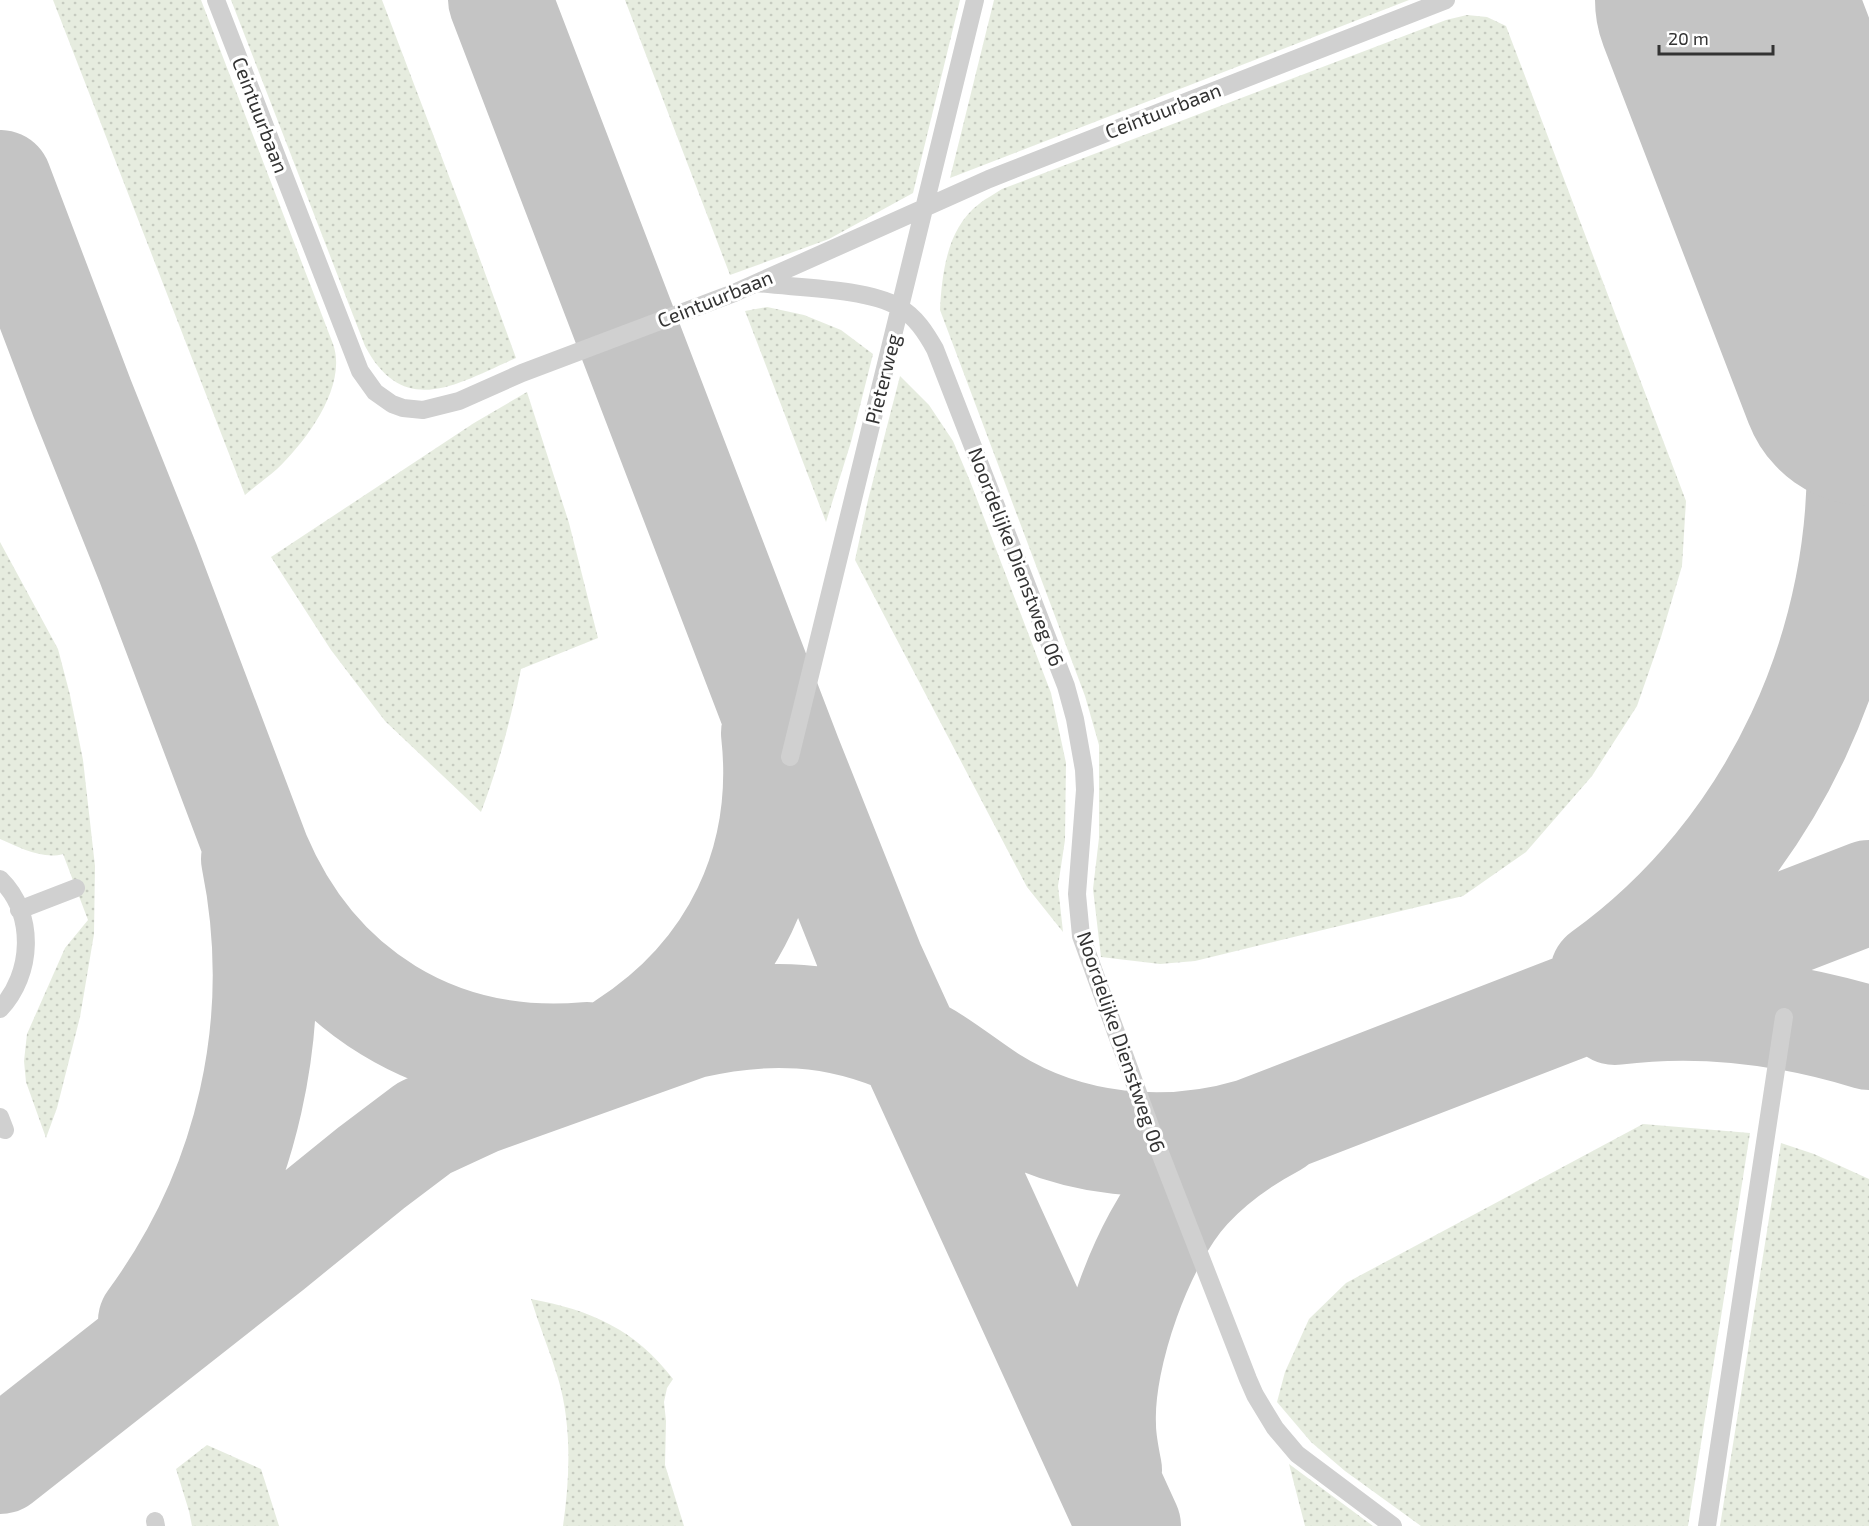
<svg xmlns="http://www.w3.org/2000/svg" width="1869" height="1526" viewBox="0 0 1869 1526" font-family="'Exo 2',sans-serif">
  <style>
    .grass { fill: url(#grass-dots) }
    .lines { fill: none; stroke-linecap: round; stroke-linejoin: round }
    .taxiway { stroke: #c4c4c4; stroke-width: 104 }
    .runway { stroke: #c4c4c4; stroke-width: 258 }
    .lane { stroke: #d0d0d0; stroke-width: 18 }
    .labels { text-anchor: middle; stroke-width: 6; stroke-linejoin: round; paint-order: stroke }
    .street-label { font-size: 20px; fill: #333; stroke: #fff }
  </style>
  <defs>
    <pattern id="grass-dots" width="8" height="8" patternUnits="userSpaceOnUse" patternTransform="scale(1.5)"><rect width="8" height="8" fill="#e6ecdf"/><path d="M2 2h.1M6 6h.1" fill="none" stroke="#c6cbc0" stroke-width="1.8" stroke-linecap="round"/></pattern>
  </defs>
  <rect width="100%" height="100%" fill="#fff"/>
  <!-- grass -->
  <path class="grass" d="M53,0h148l132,344c15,42 -27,97 -56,125 -10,9 -22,17 -32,26z
    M231,0h151l84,221 50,137c-58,25 -112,62 -151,-12z
    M625,0h335l-47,193 -84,46 -99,36z
    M994,0h415l-459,178z
    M1467,15l20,2 19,9 180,475 -4,65 -21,71 -24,69 -45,70 -66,76 -63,44 -268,65 -35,3 -59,-7 -8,-68 6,-51v-93l-14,-49 -145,-386c2,-37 7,-82 39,-106 7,-6 16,-10 23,-15l444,-169z
    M767,307l37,8 37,15 32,24 -22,88 -25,80 -81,-211z
    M900,376l29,29 24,36 17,40 81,212 15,70 -1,77 -7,46 5,46 -36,-45 -172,-327 13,-60z
    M527,392l42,131 29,115 -77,31c-10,49 -22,96 -40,143l-96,-91 -54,-71 -60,-93 203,-134z
    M0,542l58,107 12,46 13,65 12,106 -1,68 -14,83 -23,91 -11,30 -20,-56 -2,-21 3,-27 38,-86 23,-28 -25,-66c-20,6 -45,-7 -63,-15z
    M1643,1124l107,9 -62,393h-267l-76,-55 -34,-29 -34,-40 8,-30 24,-53 37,-36z
    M1781,1143l33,11 55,25v347h-149z
    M531,1299c59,11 104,30 142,80l-6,9 -3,14 2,19 -1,44 19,61h-121c7,-48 9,-101 -5,-148 -8,-26 -19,-53 -27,-79z
    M207,1445l54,24 18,57h-87l-3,-15 -13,-42z
    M1289,1464l84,62h-68z"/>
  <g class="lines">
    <!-- taxiway -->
    <path class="taxiway" d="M500,0l290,757 82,206 257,563
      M0,182l82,216 66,165 110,291c58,137 180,213 329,200
      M1602,974c171,-123 267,-332 256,-542 -3,-53 -15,-104 -28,-156
      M1615,1013c85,-11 172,0 254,25
      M624,1044c109,-70 163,-183 149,-311
      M150,1321c98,-133 136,-299 103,-462
      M0,1462l271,-213 100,-81 53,-40 54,-25 212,-76c76,-18 146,-15 217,17 31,14 56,36 84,54 78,49 175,58 262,32l616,-238
      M1110,1470c-3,-15 -6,-30 -6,-45 -3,-69 38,-185 85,-236 25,-27 55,-48 87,-65"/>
    <!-- runway -->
    <path class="runway" d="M1724,0l145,377"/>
    <!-- lane -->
    <path class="lane" d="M216,0l144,371 15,21 17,12 11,4 20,2 36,-9 63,-28 212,-80 255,-114 457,-179
      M757,283c40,5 109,5 142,24 17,10 27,26 36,42l131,337 9,33 9,51 1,20 -8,104 4,42 76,209 91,234 7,16 20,33 22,26 96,72
      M790,757l185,-757
      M0,879c36,35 33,95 0,130
      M19,910l57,-22
      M0,1117l5,13
      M155,1521l1,5
      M1707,1526l77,-509"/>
  </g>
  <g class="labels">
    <!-- street labels -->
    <g class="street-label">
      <text transform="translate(1163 111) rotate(-21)" y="7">Ceintuurbaan</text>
      <text transform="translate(260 115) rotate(69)" y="7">Ceintuurbaan</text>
      <text transform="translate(715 299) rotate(-22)" y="7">Ceintuurbaan</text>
      <text transform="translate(883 379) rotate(-76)" y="7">Pieterweg</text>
      <text transform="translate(1016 557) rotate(69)" y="7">Noordelijke Dienstweg 06</text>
      <text transform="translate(1121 1042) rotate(71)" y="7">Noordelijke Dienstweg 06</text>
    </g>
  </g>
  <!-- scale -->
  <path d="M1659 45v9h114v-9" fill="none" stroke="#333333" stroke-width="3"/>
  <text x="1668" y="45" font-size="18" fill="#333333" stroke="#ffffff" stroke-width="4.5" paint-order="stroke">20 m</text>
</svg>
